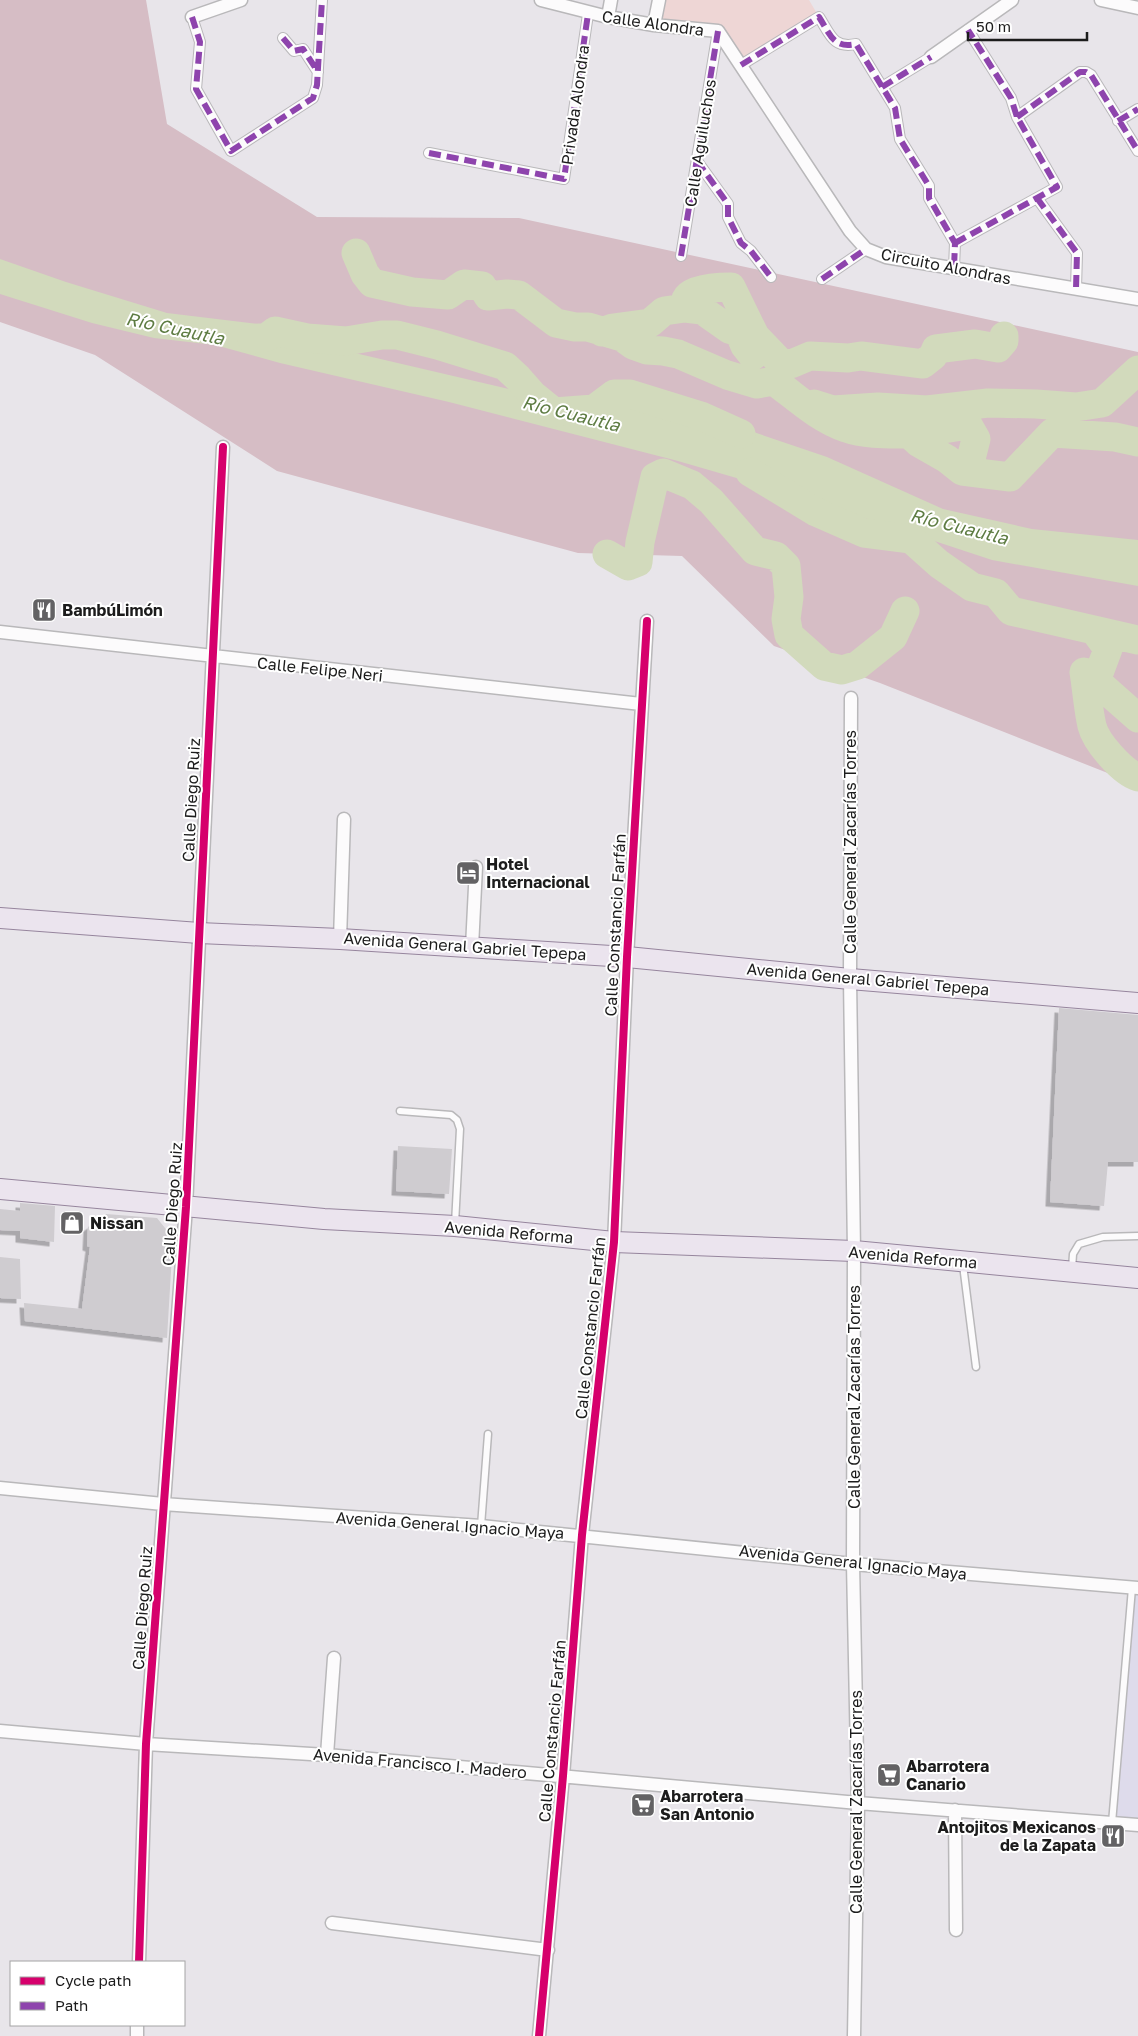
<svg xmlns="http://www.w3.org/2000/svg" width="1138" height="2036" viewBox="0 0 1138 2036" font-family="'Golos Text',sans-serif">
  <style>
    .commercial { fill: #dedbeb }
    .forest { fill: #d6bdc5 }
    .park { fill: #eed6d5 }
    .water { fill: #d2dabc }
    .lines { fill: none; stroke-linecap: round; stroke-linejoin: round }
    .river { stroke: #d2dabc; stroke-width: 29 }
    .building { fill: #cfccd0; filter: url(#shadow) }
    .service-casing { stroke: #b9b8ba; stroke-width: 9 }
    .pedestrian-casing { stroke: #b9b8ba; stroke-width: 12 }
    .minor-casing { stroke: #b9b8ba; stroke-width: 15 }
    .primary-casing { stroke: #96859d; stroke-width: 22 }
    .service { stroke: #fcfbfc; stroke-width: 6 }
    .pedestrian { stroke: #fcfbfc; stroke-width: 10 }
    .minor { stroke: #fcfbfc; stroke-width: 12 }
    .primary { stroke: #ebe4ee; stroke-width: 20 }
    .quiet { stroke: #8e44ad; stroke-width: 6; stroke-dasharray: 12 6; stroke-linecap: butt }
    .cycleway-casing { stroke: #fff; stroke-width: 11 }
    .cycleway { stroke: #d6006c; stroke-width: 8 }
    .labels { text-anchor: middle; stroke-width: 4; stroke-linejoin: round; paint-order: stroke }
    .street-label { font-size: 16px; fill: #1c1c1c; stroke: #fff }
    .poi-label { font-size: 16px; font-weight: bold; fill: #1c1c1c; stroke: #fff; text-anchor: start }
    .water-label { font-size: 18px; font-style: italic; fill: #5e7c43; stroke: #fff }
  </style>
  <defs>
    <filter id="shadow"><feDropShadow dx="-4.5" dy="4.5" stdDeviation="0" flood-color="#0004"/></filter>
  </defs>
  <rect width="100%" height="100%" fill="#e8e5ea"/>
  <!-- commercial -->
  <path class="commercial" d="M1132,1588h6v236l-26,-1z"/>
  <!-- forest -->
  <path class="forest" d="M0,0h146l21,124 150,93 202,1 619,134v433l-258,-102 -106,-37 -92,-90 -104,-3 -301,-82 -182,-116 -95,-33z"/>
  <!-- park -->
  <path class="park" d="M659,0h150l10,17 -78,48 -23,-34 -64,-6z"/>
  <!-- water -->
  <path class="water" d="M0,259l66,23 101,31 91,11 84,26 222,52 46,2 108,16 109,37 116,52 89,20 106,11v46l-146,-26 -194,-64 -120,-35 -229,-59 -169,-39 -65,-18 -61,-7 -62,-15 -92,-29z"/>
  <g class="lines">
    <!-- river -->
    <path class="river" d="M356,253l9,21 7,9 40,9 36,3 16,-11 18,2 6,10 19,-2 12,1 37,28 19,4h13l34,10 11,8 14,5 16,1 15,3 49,21 30,9 17,-3c23,17 45,38 72,47 19,7 43,6 63,6l10,9 28,16 15,12 48,6 42,-44 63,4 23,5
      M685,308c0,-3 0,-6 1,-9 5,-11 34,-12 45,-12l24,49 25,26 11,2 19,-8 38,2 13,-2 62,8 10,-8 3,-7 39,-5 23,4 6,-7v-5
      M602,332l11,-4 37,-5 14,-12 21,-3 17,2 27,19 10,3 6,14 8,10
      M252,339l15,-2 8,-6 32,7 39,3 36,-6h15l40,10 68,21 13,12 15,17 21,17 40,-3 20,-15h16l71,22 40,18
      M814,404l19,6 45,-3 49,3 61,-7 48,1 40,3 26,-4 36,-33
      M931,431l37,-6 8,14 -5,20 5,14
      M750,472l66,40 48,21 47,6 28,25 33,23 24,6 15,18 127,29
      M607,554l21,12 10,-4 2,-20 15,-65 8,-4 29,12 19,16 44,50 21,5 10,10 3,31 -3,22 3,16 35,31 18,4 16,-5 35,-28 12,-26
      M1094,630l14,19 -12,32 42,37
      M1084,672c3,18 4,37 8,54 4,16 30,46 46,51"/>
  </g>
  <!-- building -->
  <path class="building" d="M1059,1008l79,7v147h-30l-4,44 -54,-4z
    M398,1146l54,3 -3,45 -53,-3z
    M20,1203l35,3 -1,36 -34,-4v-7l-20,-1v-21l20,2z
    M106,1214l51,4 16,20 -6,100 -142,-17 -1,-18 58,6 8,-62 -3,-1 1,-19z
    M0,1257l20,2 1,40 -21,-1z"/>
  <g class="lines">
    <defs>
      <path id="service" d="M400,1111l51,4 6,5 3,9 -5,95
        M963,1265l13,102
        M1072,1269l1,-15 6,-10 24,-7 35,-1
        M481,1526l7,-92
        M1112,1823l20,-235"/>
      <path id="pedestrian" d="M192,17l8,25 -4,47 35,62 82,-53 4,-13 5,-85
        M283,38l11,13 9,-2 15,23
        M741,65l78,-48c11,17 14,32 37,27l39,64 5,31 29,47v12l26,45 -1,25
        M882,87l49,-30
        M1017,117l63,-45h6l5,3 47,76
        M1118,121l20,-12
        M429,153l135,26 24,-165
        M697,161l31,43v13l13,26 10,8 20,26
        M1037,198l40,55 -1,36
        M955,243l102,-56 -40,-70 -6,-19 -43,-68
        M681,256l37,-225
        M822,279l44,-30"/>
      <path id="minor" d="M541,0l67,17 46,8 64,6 132,200 16,18 20,8 252,42
        M1101,0l37,8
        M192,17l49,-17
        M608,17l3,-17
        M654,25l5,-25
        M931,57l81,-57
        M0,632l641,72
        M851,698l-1,281 4,272 -1,313 5,239 -4,233
        M340,939l4,-120
        M472,947l4,-80
        M0,1488l163,16 318,22 372,38 285,24
        M0,1731l146,13 181,11 531,48 280,22
        M327,1755l7,-97
        M955,1810l1,120
        M332,1923l216,27
        M139,1962l7,-218 40,-537 37,-760
        M137,2036v-11
        M539,2036l24,-260 19,-241 32,-293 13,-285 20,-336"/>
      <path id="primary" d="M0,918l199,15 141,6 287,18 223,22 288,24
        M0,1189l324,30 131,7 159,16 240,9 284,27"/>
    </defs>
    <!-- service casing -->
    <use href="#service" class="service-casing"/>
    <!-- pedestrian casing -->
    <use href="#pedestrian" class="pedestrian-casing"/>
    <!-- minor casing -->
    <use href="#minor" class="minor-casing"/>
    <!-- primary casing -->
    <use href="#primary" class="primary-casing"/>
    <!-- service -->
    <use href="#service" class="service"/>
    <!-- pedestrian -->
    <use href="#pedestrian" class="pedestrian"/>
    <!-- minor -->
    <use href="#minor" class="minor"/>
    <!-- primary -->
    <use href="#primary" class="primary"/>
    <!-- quiet -->
    <path class="quiet" d="M192,17l8,25 -4,47 35,62 82,-53 4,-13 5,-85
      M283,38l11,13 9,-2 15,23
      M741,65l78,-48c11,17 14,32 37,27l39,64 5,31 29,47v12l26,45 -1,25
      M882,87l49,-30
      M1017,117l63,-45h6l5,3 47,76
      M1118,121l20,-12
      M429,153l135,26 24,-165
      M697,161l31,43v13l13,26 10,8 20,26
      M1037,198l40,55 -1,36
      M955,243l102,-56 -40,-70 -6,-19 -43,-68
      M681,256l37,-225
      M822,279l44,-30"/>
    <defs>
      <path id="cycleway" d="M139,1962l7,-218 40,-537 37,-760
        M539,2036l24,-260 19,-241 32,-293 13,-285 20,-336"/>
    </defs>
    <!-- cycleway casing -->
    <use href="#cycleway" class="cycleway-casing"/>
    <!-- cycleway -->
    <use href="#cycleway" class="cycleway"/>
  </g>
  <!-- icons -->
  <defs>
    <symbol id="restaurant-square" viewBox="-11 -11 22 22"><rect x="-9" y="-9" width="18" height="18" rx="4" fill="#636264" stroke="#fff"/><path d="M-5-6h1v4h1v-4h1v4h1v-4h1v5L-1.5 .5V6h-2V.5L-5-1ZM5-6V6H3V1.5H1.5Q1.5-4 5-6Z" fill="#fff"/></symbol>
    <symbol id="hotel-square" viewBox="-11 -11 22 22"><rect x="-9" y="-9" width="18" height="18" rx="4" fill="#636264" stroke="#fff"/><path d="M-6-4.5h1.5V1H6V5H4.5V3h-9V5H-6ZM-4 0a1.8 1.8 0 1 1 3.6 0ZM.5 0V-2.5h3Q6-2.5 6 0Z" fill="#fff"/></symbol>
    <symbol id="shop-square" viewBox="-11 -11 22 22"><rect x="-9" y="-9" width="18" height="18" rx="4" fill="#636264" stroke="#fff"/><path d="M-5-2.5h2.3a2.7 3.5 0 0 1 5.4 0H5L5.5 6h-11ZM-1.5-2.5h3a1.5 2.3 0 0 0-3 0Z" fill="#fff"/></symbol>
    <symbol id="supermarket-square" viewBox="-11 -11 22 22"><rect x="-9" y="-9" width="18" height="18" rx="4" fill="#636264" stroke="#fff"/><path d="M-6-5.5h2.5l.6 2H6L4.5 2H-2.5L-4.4-4H-6ZM-1.5 3.2a1.3 1.3 0 1 0 .1 0ZM3 3.2a1.3 1.3 0 1 0 .1 0Z" fill="#fff"/></symbol>
  </defs>
  <g fill-rule="evenodd">
    <use href="#restaurant-square" x="30" y="596" width="28" height="28"/>
    <use href="#hotel-square" x="454" y="859" width="28" height="28"/>
    <use href="#shop-square" x="58" y="1209" width="28" height="28"/>
    <use href="#supermarket-square" x="875" y="1761" width="28" height="28"/>
    <use href="#supermarket-square" x="629" y="1791" width="28" height="28"/>
    <use href="#restaurant-square" x="1099" y="1822" width="28" height="28"/>
  </g>
  <g class="labels">
    <!-- street labels -->
    <g class="street-label">
      <text transform="translate(653 23) rotate(8)" y="6">Calle Alondra</text>
      <text transform="translate(575 105) rotate(-82)" y="6">Privada Alondra</text>
      <text transform="translate(700 143) rotate(-81)" y="6">Calle Aguiluchos</text>
      <text transform="translate(946 266) rotate(11)" y="6">Circuito Alondras</text>
      <text transform="translate(320 669) rotate(6)" y="6">Calle Felipe Neri</text>
      <text transform="translate(191 800) rotate(-87)" y="6">Calle Diego Ruiz</text>
      <text transform="translate(850 842) rotate(-90)" y="6">Calle General Zacarías Torres</text>
      <text transform="translate(615 925) rotate(-87)" y="6">Calle Constancio Farfán</text>
      <text transform="translate(465 946) rotate(4)" y="6">Avenida General Gabriel Tepepa</text>
      <text transform="translate(868 979) rotate(5)" y="6">Avenida General Gabriel Tepepa</text>
      <text transform="translate(172 1204) rotate(-86)" y="6">Calle Diego Ruiz</text>
      <text transform="translate(509 1232) rotate(5)" y="6">Avenida Reforma</text>
      <text transform="translate(913 1257) rotate(5)" y="6">Avenida Reforma</text>
      <text transform="translate(590 1328) rotate(-84)" y="6">Calle Constancio Farfán</text>
      <text transform="translate(854 1397) rotate(-90)" y="6">Calle General Zacarías Torres</text>
      <text transform="translate(450 1525) rotate(4)" y="6">Avenida General Ignacio Maya</text>
      <text transform="translate(853 1562) rotate(6)" y="6">Avenida General Ignacio Maya</text>
      <text transform="translate(142 1608) rotate(-86)" y="6">Calle Diego Ruiz</text>
      <text transform="translate(552 1731) rotate(-85)" y="6">Calle Constancio Farfán</text>
      <text transform="translate(420 1763) rotate(5)" y="6">Avenida Francisco I. Madero</text>
      <text transform="translate(856 1802) rotate(-90)" y="6">Calle General Zacarías Torres</text>
    </g>
    <!-- poi labels -->
    <g class="poi-label">
      <text x="62" y="616">BambúLimón</text>
      <text x="486" y="870">Hotel<tspan x="486" dy="18">Internacional</tspan></text>
      <text x="90" y="1229">Nissan</text>
      <text x="906" y="1772">Abarrotera<tspan x="906" dy="18">Canario</tspan></text>
      <text x="660" y="1802">Abarrotera<tspan x="660" dy="18">San Antonio</tspan></text>
      <text x="1096" y="1833" text-anchor="end">Antojitos Mexicanos<tspan x="1096" dy="18">de la Zapata</tspan></text>
    </g>
    <!-- water labels -->
    <g class="water-label">
      <text transform="translate(175 329) rotate(12)" y="6">Río Cuautla</text>
      <text transform="translate(571 414) rotate(14)" y="6">Río Cuautla</text>
      <text transform="translate(959 527) rotate(14)" y="6">Río Cuautla</text>
    </g>
  </g>
  <!-- legend -->
  <rect x="10" y="1961" width="175" height="65" fill="#ffffff" stroke="#a4a4a4"/>
  <rect x="20" y="1977" width="25" height="8" fill="#d6006c" stroke="#a4a4a4"/>
  <text x="55" y="1986" font-size="15" fill="#1c1c1c">Cycle path</text>
  <rect x="20" y="2002" width="25" height="8" fill="#8e44ad" stroke="#a4a4a4"/>
  <text x="55" y="2011" font-size="15" fill="#1c1c1c">Path</text>
  <!-- scale -->
  <path d="M968 32v8h119v-8" fill="none" stroke="#1c1c1c" stroke-width="2.5"/>
  <text x="976" y="32" font-size="15" fill="#1c1c1c" stroke="#ffffff" stroke-width="4" paint-order="stroke">50 m</text>
</svg>
